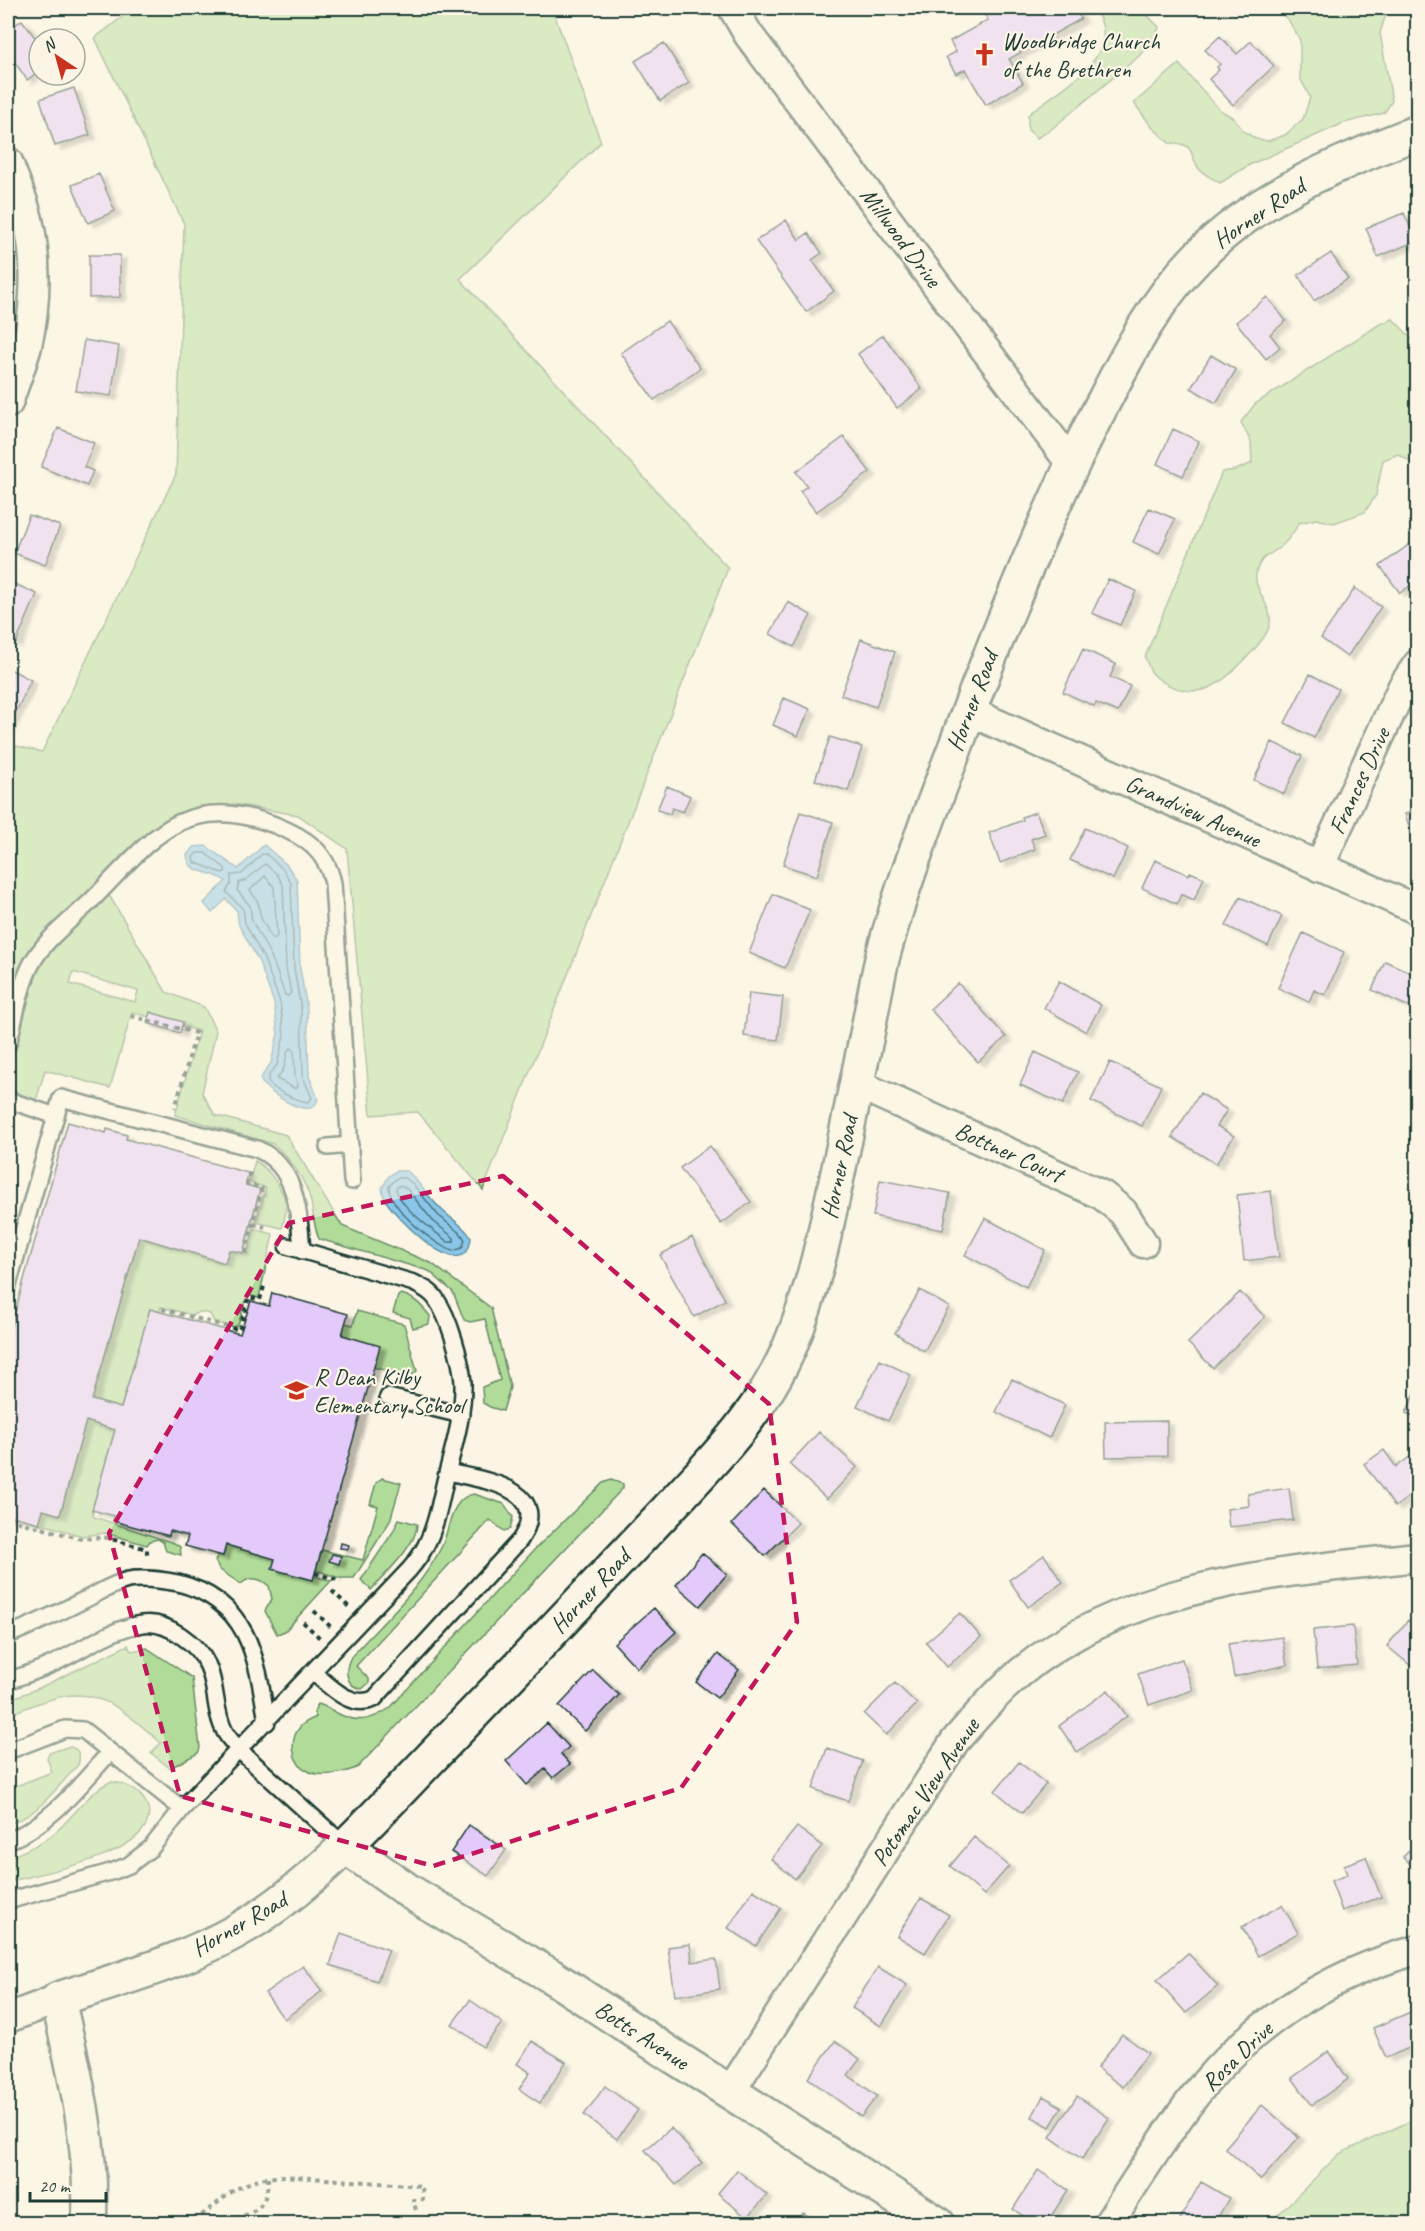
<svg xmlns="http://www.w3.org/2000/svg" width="1425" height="2231" viewBox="0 0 1425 2231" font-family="Caveat,sans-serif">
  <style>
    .green { fill: #b1db99; stroke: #688c66; stroke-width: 1.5; fill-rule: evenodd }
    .water { fill: #8ac6ea; stroke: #5f8fa1; stroke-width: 1.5 }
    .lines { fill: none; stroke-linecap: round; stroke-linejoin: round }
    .shore { stroke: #4a747d; stroke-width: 1.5 }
    .building { fill: #e3cafa; stroke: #1f3d34; stroke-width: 1.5; filter: url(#shadow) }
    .lane-casing { stroke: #1f3d34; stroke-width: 20 }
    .street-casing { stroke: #1f3d34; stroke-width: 33 }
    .secondary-casing { stroke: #1f3d34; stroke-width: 38 }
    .path { stroke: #1f3d34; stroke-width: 4; stroke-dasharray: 4.5 4.5; stroke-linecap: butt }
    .lane { stroke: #fcf5e5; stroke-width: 15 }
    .street { stroke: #fcf5e5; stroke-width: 28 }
    .secondary { stroke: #fcf5e5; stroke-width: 33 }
    .marked { fill: none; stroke: #c2185b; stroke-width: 4.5; stroke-dasharray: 12 8; stroke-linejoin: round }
    .labels { text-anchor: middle; stroke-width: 4.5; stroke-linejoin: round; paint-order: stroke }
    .poi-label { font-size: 24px; fill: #1f3d34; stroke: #fcf5e5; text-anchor: start }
    .street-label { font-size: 24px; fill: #1f3d34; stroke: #fcf5e5 }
  </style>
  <defs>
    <filter id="shadow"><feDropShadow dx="6" dy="4" stdDeviation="1.5" flood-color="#0004"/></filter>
  </defs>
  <rect width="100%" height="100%" fill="#fcf5e5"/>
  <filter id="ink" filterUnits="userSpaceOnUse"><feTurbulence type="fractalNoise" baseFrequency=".0167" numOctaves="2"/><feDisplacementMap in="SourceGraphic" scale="12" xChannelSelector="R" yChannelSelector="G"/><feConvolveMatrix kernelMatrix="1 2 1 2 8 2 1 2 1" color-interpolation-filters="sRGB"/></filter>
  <g filter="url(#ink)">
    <!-- green -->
    <path class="green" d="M134,8h418l49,134 -141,137 268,289 -245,622 -65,-78 -47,3 -24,-266 -49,-34 -65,-11 -39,5 -23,7 -15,13 -122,118 -26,69v-272l34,8 134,-278 8,-250 -89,-186z
      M1094,8h46l19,19 -4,12 -17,18 -89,74 -12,7 -9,-8v-15c23,-22 80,-47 75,-85 0,-8 -6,-16 -9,-22z
      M1276,8h112l-8,25 12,68 -8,12 -40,10 -95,42 -29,18c-6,-4 -16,-8 -21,-14 -11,-15 -2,-26 -30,-26l-17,-16 -18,-24 45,-39 41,46 14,8 9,13 13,8 12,2 17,-6 18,-16 7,-22 -10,-19v-38l-11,-19z
      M1393,319l24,25v129l-6,-11 -13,-8 -15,6 -7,35 -11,17 -31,11 -18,-4 -17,4c-5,9 -12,19 -20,25 -12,9 -16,6 -22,22 -7,20 19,37 12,57 -3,10 -12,19 -18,26 -13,14 -30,32 -48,37 -17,4 -39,-4 -51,-17 -3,-4 -5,-11 -7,-16l77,-185 14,-2 16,-7 -1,-21 -10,-20 14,-18 125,-80z
      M109,895l57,97 38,15 12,24 -14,62 13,22 71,20 56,91 89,37 60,45 19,79 -7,24 -13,-4 -7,-4 -1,-16 18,-7 -15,-61 -15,3 -6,-2 -11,-28 -24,-21 -110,-32c-5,-12 -6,-25 -8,-37 -5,-22 -22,-45 -38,-58l-98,-29 24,-84 -67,-19 -22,76 -65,-18 -9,31c-18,-6 -32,-13 -27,-34l30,-101 12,-16zM73,972l65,19 -3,11 -65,-18z
      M255,1161c13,6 28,28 31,43 1,8 -2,16 -4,24l-26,-6 10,-34 -17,-6z
      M254,1229l19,5 -14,64 -12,-3 -9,30 -4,2 -20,-5 -4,-8 -10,-2 -8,3 -31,-8 -2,5 -9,-3 -29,99 -29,-8 47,-163 86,26 4,-13 18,4z
      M401,1294c13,3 21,12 29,22l-1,8 -16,4 -3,-10 -17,-5 5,-17z
      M357,1311l47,13 13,47 -8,6 -36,-10 6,-21 -37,-11 3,-12 8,2z
      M86,1421l29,9 -23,80 2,7 80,26 6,4 1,8 -15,-4 -3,-9 -5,-3 -8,2 -3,4 -42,-12 -23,3 -43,-13 4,-13 17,5z
      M382,1478l19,5 -11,38 -36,57h-15l-23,-8 6,-20 41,10 15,-54 -8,-2 6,-21z
      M611,1480l12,4v4l-265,279c-12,6 -38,11 -50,4 -17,-8 -19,-31 -8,-44 4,-5 10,-7 16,-10l-2,-4 3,-9c8,1 12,5 18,8 21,12 36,9 55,-4l145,-159 68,-66z
      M474,1494l30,10 9,13 -3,12 -6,2 -14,-11 -134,146 13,13v4l-7,6c-17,-3 -18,-19 -11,-32 31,-35 70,-68 91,-111 8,-18 9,-49 32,-52z
      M399,1519l18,5c1,20 -33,51 -46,66l-10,-10 32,-48z
      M226,1545l49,14 -3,10 41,11 1,-4 17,5 -46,50 -8,3 -12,-23 7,-12 -3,-13c-9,-8 -19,-10 -28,-2l-21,-14 -5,-9 3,-6 5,1z
      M128,1645l3,6 16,-3 45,30 8,70 -2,5 -28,15 -19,-15 10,-10c-27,-24 -57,-54 -96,-47 -20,3 -39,12 -57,19v-15l31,-12z
      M67,1747c12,0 14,8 11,18 -17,18 -45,56 -70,58v-34l44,-17 -5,-14 2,-5z
      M110,1782c22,0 50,22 34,46 -20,31 -100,44 -136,54v-24c19,-8 38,-16 53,-31 16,-15 29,-36 49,-45z
      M1417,2118v101l-12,5 -135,-1 69,-69z"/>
    <!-- water -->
    <path class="water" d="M264,845l23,20 10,15 3,88 7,41 2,67 9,23c-2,5 -4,9 -9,9 -13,2 -44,-17 -49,-29l11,-16 7,-29 -4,-31 -15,-41 -20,-37 -2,-14 -11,-12 -14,14 -8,-10 22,-22c-6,-3 -12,-7 -19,-8 -12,-4 -18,-4 -20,-18l7,-8 12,-1 32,23z
      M396,1171h11c14,12 22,28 36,40 9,9 22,15 28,27 -6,52 -74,-20 -85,-37 -3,-4 -3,-9 -4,-13l7,-12z"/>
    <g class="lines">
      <!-- shore -->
      <path class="shore" d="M205,853l20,15v4l-3,1 -28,-11 -1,-5 4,-4z
        M262,854h4l17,15 8,14 3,85 7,41 2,68 9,21 -4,4c-12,-2 -32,-10 -40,-20l1,-7 8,-10 7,-29 -4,-34 -16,-43 -19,-36 -2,-14 -17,-17 5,-8v-9l11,-1z
        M265,864l12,10 6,11 3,83 5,25 -3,3 -3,-1 -14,-39 -19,-35 -2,-15 -13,-16 2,-7 7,-3z
        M265,876l9,11 3,49 -3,3 -3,-2 -10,-19 -3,-16 -8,-12z
        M292,1048l2,3 1,26 3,9 -2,3 -19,-10 7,-11 4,-18z
        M397,1178h8l8,6 25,31 24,20 3,5 -3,8 -9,3c-19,-6 -65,-44 -64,-65z
        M401,1185l6,4 26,32 21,17v4h-6c-14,-11 -50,-36 -52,-54z"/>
    </g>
    <!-- building -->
    <path class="building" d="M981,8h18l3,5 9,-5h64l6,11 -72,40 14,24 -37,22 -21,-36 -9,5 -10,-17 10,-5 -6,-11 38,-21z
      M22,20l17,23v28l-12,9 -19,-28v-22z
      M1220,36l17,18 14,-13 23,25 -41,39 -24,-26 10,-9 -2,-3 3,-3 -15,-14z
      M664,43l25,40 -29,18 -25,-40z
      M74,88l16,47 -35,11 -15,-47z
      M99,174l16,37 -27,12 -16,-38z
      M1404,213l12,28 -38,16 -12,-29z
      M786,220l13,20 9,-7 14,20 -10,7 22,31 -28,21 -50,-71z
      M1331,253l17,26 -34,22 -16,-26z
      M89,255h31v42l-31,1z
      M1267,297l19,24 -16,13 10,13 -14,12 -30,-37z
      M667,321l33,47 -46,32 -33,-47z
      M883,335l39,54 -25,19 -39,-54z
      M84,340l35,6 -8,50 -35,-5z
      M1211,355l25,15 -20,33 -25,-15z
      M58,428l36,15 -10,24 9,4 -6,15 -46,-19z
      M1173,429l26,12 -16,35 -26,-12z
      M844,437l26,35 -54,40 -16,-21 7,-5 -11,-14z
      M1149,508l26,11 -16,35 -26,-12z
      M29,515l31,11 -15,39 -31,-12z
      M1414,541l4,4v35l-18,13 -20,-27z
      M1108,579l28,12 -16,34 -28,-12z
      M8,581l29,13 -21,49 -8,-3z
      M1355,588l26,19 -34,50 -26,-19z
      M788,602l23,13 -17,32 -24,-13z
      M861,639l34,13 -19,55 -35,-12z
      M1083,649l33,15 -6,13 20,9 -12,26 -22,-9 -2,3 -31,-14z
      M8,668l23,12 -23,49z
      M1310,674l28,15 -24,49 -29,-15z
      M784,698l26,11 -12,27 -25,-11z
      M830,737l32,10 -14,44 -33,-11z
      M1272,742l30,14 -18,38 -30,-14z
      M667,786l23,10 -7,16 -11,-4 -2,6 -13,-4z
      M1418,810v42l-13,-38z
      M800,812l33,10 -16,54 -34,-11z
      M1036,812l9,22 -14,5 4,10 -35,14 -11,-30 34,-13 -1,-3z
      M1085,828l43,20 -15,31 -43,-19z
      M1155,860l34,15 1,-3 14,6 -10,22 -13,-6 -4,10 -35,-16z
      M773,894l37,16 -25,58 -36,-15z
      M1240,897l42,19 -14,30 -42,-20z
      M1303,933l41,19 -19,43 -11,-5 -5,12 -31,-14z
      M1385,961l33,15v35l-46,-21z
      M1059,981l42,24 -15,27 -42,-24z
      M958,983l48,54 -28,25 -48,-53z
      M749,993l34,4 -5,43 -34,-4z
      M150,1012l33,10 -3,11 -33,-10z
      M1035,1052l43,20 -15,32 -43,-19z
      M1110,1062l51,24 -19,40 -51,-25z
      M1200,1093l27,17 -10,16 17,10 -18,28 -44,-27z
      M68,1122l38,11 1,-4 20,6 -1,4 122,34 -2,12 14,4 -17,64 -14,-3 -4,13 -86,-26 -47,163 29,8 29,-99 90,25 11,-33 18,5 3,-13 76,21 -6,21 38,11 -67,234 -41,-11 3,-10 -49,-14 -3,11 -38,-10 3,-10 -18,-5 -1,5 -56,-15 1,-5 -22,-6 23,-80 -29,-9 -26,94 -17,-5 -4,13 -31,-8v-178z
      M710,1146l41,56 -30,22 -41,-56z
      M880,1180l70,13 -7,37 -70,-14z
      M1271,1191l8,66 -35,4 -7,-66z
      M985,1218l60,32 -19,37 -61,-32z
      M692,1237l33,63 -31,17 -34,-62z
      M920,1290l29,17 -25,44 -29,-18z
      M1240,1292l25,25 -52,51 -25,-25z
      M880,1360l31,15 -23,46 -31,-15z
      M1012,1379l53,26 -16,33 -53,-26z
      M1418,1386v32l-12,-5z
      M1167,1421v35l-61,1 -1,-35z
      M819,1432l38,35 -30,32 -38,-35z
      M1384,1450l12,17 15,-11 7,9v25l-23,17 -31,-43z
      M1289,1488l4,32 -64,7 -2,-18 22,-3 -1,-12z
      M764,1490l34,33 -33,33 -33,-32z
      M341,1543l8,2 -1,4 -8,-1z
      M702,1553l25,21 -27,32 -24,-21z
      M332,1554l9,2 -2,8 -10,-3z
      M1044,1555l19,27 -35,25 -19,-27z
      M654,1608l22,24 -39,36 -23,-25z
      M960,1613l21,24 -34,30 -21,-25z
      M1408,1620l10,8 -1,43 -30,-25z
      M1353,1626l4,39 -40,4 -4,-39z
      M1282,1637l5,28 -53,12 -6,-33z
      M718,1654l21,16 -22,28 -21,-16z
      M1182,1659l11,31 -44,15 -11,-31z
      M593,1670l26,25 -34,36 -26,-25z
      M895,1683l22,21 -31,31 -22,-21z
      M1108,1690l19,26 -50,36 -18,-26z
      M547,1723l22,24 -8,7 9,10 -17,14 -8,-9 -18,16 -21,-24z
      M827,1748l36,13 -15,40 -35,-12z
      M1019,1762l27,22 -24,29 -27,-22z
      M469,1825l37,25 -18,26 -37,-24z
      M797,1827l25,19 -27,33 -24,-20z
      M974,1837l35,29 -25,29 -34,-29z
      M1418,1842v29l-15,-14z
      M1366,1857l15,40 -39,14 -11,-30 16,-6 -3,-10z
      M753,1890l28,18 -25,38 -28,-18z
      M921,1898l28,17 -24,38 -28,-17z
      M1282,1905l16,28 -40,23 -16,-29z
      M341,1933l48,17 -12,31 -47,-16z
      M690,1944l2,18 24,-3 4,30 -45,7 -7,-49z
      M1188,1953l30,33 -32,27 -29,-33z
      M303,1966l19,25 -38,28 -19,-26z
      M878,1967l29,18 -26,41 -29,-18z
      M470,2000l32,23 -19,24 -31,-23z
      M1413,2011l5,11v22l-32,14 -13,-30z
      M1122,2034l26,19 -25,34 -26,-19z
      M532,2041l34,21 -26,41 -21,-14 11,-17 -13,-8z
      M835,2041l25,18 -12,16 29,21 -16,21 -53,-39z
      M1329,2051l19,28 -36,26 -20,-27z
      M605,2086l33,24 -21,29 -33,-24z
      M1043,2096l19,11 -12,20 -18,-10z
      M1077,2096l32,22 -27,41 -32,-22z
      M1262,2105l37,32 -38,43 -36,-32z
      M671,2128l31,35 -26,22 -31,-35z
      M737,2170l30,25 -20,23 -29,-25z
      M1038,2170l30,20 -22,34h-11l-22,-15z
      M1201,2182l28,16 -15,26h-26l-8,-5z
      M803,2213l19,11h-25z"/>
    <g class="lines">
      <defs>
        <path id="lane" d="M8,1044c7,-24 11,-56 23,-79 12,-24 39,-44 59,-63 60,-60 90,-112 185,-77 30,12 51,25 58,58l19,298
          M8,1100l48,16
          M328,1147l22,-2
          M8,1285l53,-187 196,51c40,17 42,64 45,102
          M388,1397l73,18
          M8,1635c25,-10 50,-22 74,-34 15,-7 30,-17 46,-21 16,-3 34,0 50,3 72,18 79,76 89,139
          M313,1672c18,15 37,37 61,27l146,-159c34,-52 -38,-60 -72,-68
          M8,1681c14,-5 29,-10 42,-16 29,-13 60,-36 92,-41 25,-4 56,20 66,42 9,21 6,46 17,66 4,7 10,13 14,18l107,97
          M8,1751l57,-22 18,1 99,79
          M8,1841c43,-17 72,-56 102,-89
          M8,1901l106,-30 15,-6 22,-17 31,-39 227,-239c6,-7 12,-15 16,-23 11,-20 15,-44 20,-66 8,-32 19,-66 18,-99 -2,-23 -14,-65 -27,-83 -5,-8 -14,-12 -22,-16l-127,-37"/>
        <path id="street" d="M733,8l15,26 324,431
          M8,162c5,14 11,28 16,43 14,44 13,96 3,141 -5,19 -13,38 -19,57
          M968,711l450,199
          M1319,867l84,-181 15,-22
          M857,1084l245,111 21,17 20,31
          M8,2018l50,-19
          M730,2092l225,-351c21,-24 41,-48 66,-69 110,-90 261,-100 397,-115
          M1108,2224c26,-40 51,-80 79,-118 56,-77 139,-132 231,-156"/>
        <path id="secondary" d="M346,1847l64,45 141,84 119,78 268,170
          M89,2224c5,-74 -15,-154 -31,-225 69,-22 142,-42 203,-83 54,-36 99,-84 144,-131 39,-41 79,-82 118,-123 48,-50 95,-101 143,-151 47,-50 97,-100 124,-165 22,-52 34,-108 46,-164 10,-47 20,-95 30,-143 6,-28 10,-56 17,-84 19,-70 46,-139 72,-207 41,-111 85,-220 138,-326 30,-57 58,-118 104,-164 60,-62 141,-95 221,-126"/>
      </defs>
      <!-- lane casing -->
      <use href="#lane" class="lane-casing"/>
      <!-- street casing -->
      <use href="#street" class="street-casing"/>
      <!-- secondary casing -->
      <use href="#secondary" class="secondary-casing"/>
      <!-- path -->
      <path class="path" d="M131,1016l65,17 -21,75
        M253,1224l12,3
        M245,1253l17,-65 -15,-4 4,-15
        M162,1309l77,21 10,-33 11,3 5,-17
        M8,1519l74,20 22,-2 43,12v9
        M315,1573l26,8
        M332,1591l17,16
        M314,1611l17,16
        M303,1622l17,16
        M167,2224l31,-6 36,-28 24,-11 25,-3 139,10 1,13 -10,1 3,10
        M218,2224c28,-10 50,-9 50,-46"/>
      <!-- lane -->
      <use href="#lane" class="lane"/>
      <!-- street -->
      <use href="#street" class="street"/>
      <!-- secondary -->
      <use href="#secondary" class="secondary"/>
    </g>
  </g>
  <!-- marked area -->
  <path d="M0 0H1425V2231H0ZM503,1176l266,228 28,218 -116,166 -248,78 -253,-70 -71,-263 180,-310z" fill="#fcf5e5" fill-opacity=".55" fill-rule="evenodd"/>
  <path class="marked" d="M503,1176l266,228 28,218 -116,166 -248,78 -253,-70 -71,-263 180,-310z"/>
  <!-- icons -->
  <defs>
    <symbol id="church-bare" viewBox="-9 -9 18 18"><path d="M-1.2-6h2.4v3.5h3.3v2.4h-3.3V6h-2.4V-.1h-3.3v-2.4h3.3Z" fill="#c8321e" stroke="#fcf5e5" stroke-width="2.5" paint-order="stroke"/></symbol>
    <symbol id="school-bare" viewBox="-9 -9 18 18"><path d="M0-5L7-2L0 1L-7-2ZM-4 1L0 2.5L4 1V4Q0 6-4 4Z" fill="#c8321e" stroke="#fcf5e5" stroke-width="2.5" paint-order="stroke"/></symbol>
  </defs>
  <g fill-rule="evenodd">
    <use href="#church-bare" x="968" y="38" width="33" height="33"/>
    <use href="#school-bare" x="280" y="1374" width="33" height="33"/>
  </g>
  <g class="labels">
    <!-- poi labels -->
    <g class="poi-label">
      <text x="1002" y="49">Woodbridge Church<tspan x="1002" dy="28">of the Brethren</tspan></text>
      <text x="314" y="1385">R Dean Kilby<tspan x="314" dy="28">Elementary School</tspan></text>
    </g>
    <!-- street labels -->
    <g class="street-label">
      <text transform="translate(1259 213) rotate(-34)" y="8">Horner Road</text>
      <text transform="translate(901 237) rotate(53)" y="8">Millwood Drive</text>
      <text transform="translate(972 701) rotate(-69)" y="8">Horner Road</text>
      <text transform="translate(1359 781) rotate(-65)" y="8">Frances Drive</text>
      <text transform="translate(1193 811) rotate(24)" y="8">Grandview Avenue</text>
      <text transform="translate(1009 1152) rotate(24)" y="8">Bottner Court</text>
      <text transform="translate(839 1167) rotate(-78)" y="8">Horner Road</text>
      <text transform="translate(590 1591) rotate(-47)" y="8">Horner Road</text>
      <text transform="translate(925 1792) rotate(-56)" y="8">Potomac View Avenue</text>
      <text transform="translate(239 1924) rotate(-30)" y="8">Horner Road</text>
      <text transform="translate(642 2035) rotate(33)" y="8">Botts Avenue</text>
      <text transform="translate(1237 2056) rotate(-44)" y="8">Rosa Drive</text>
    </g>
  </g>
  <!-- margin -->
  <rect width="1425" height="2231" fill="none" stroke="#fcf5e5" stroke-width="30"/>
  <rect x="15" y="15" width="1395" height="2201" fill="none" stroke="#1f3d34" stroke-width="2" filter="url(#ink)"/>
  <!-- north arrow -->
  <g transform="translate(57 57) rotate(324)"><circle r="28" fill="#fcf5e5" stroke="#a4ab9e" stroke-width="1.5"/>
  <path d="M0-4.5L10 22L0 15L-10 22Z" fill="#c8321e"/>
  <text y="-9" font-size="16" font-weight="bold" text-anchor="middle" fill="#1f3d34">N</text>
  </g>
  <!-- scale -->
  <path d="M30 2192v9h76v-9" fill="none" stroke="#1f3d34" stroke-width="3"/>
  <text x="39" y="2192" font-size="18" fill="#1f3d34" stroke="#fcf5e5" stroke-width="4.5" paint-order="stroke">20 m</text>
</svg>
